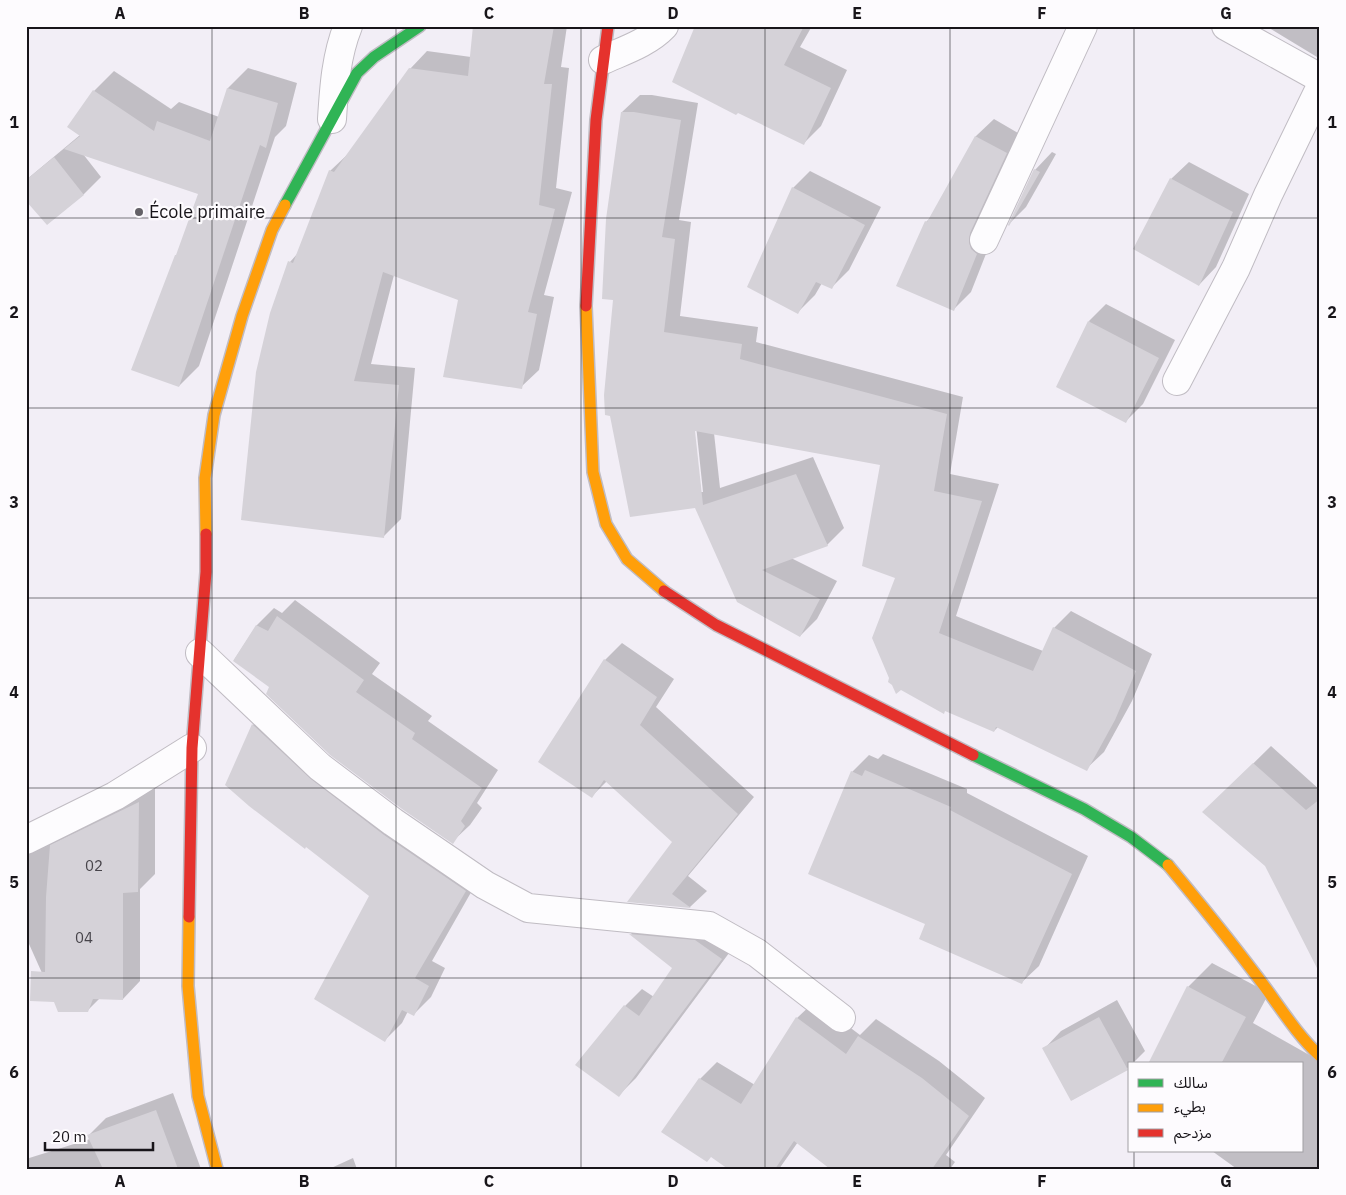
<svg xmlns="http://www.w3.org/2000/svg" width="1346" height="1195" viewBox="0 0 1346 1195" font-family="'IBM Plex Sans','Noto Sans Arabic',sans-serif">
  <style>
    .shadow { fill: #0003; fill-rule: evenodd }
    .building { fill: #d5d2d8 }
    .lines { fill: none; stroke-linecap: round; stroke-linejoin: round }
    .street-casing { stroke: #c0bcc3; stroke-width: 30 }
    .fast-casing { stroke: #c0bcc3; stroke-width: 14 }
    .slow-casing { stroke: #c0bcc3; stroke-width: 14 }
    .jam-casing { stroke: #c0bcc3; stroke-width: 14 }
    .street { stroke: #fdfcfe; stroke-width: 28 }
    .fast { stroke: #30b455; stroke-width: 11 }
    .slow { stroke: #ff9f0a; stroke-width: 11 }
    .jam { stroke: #e5322d; stroke-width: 11 }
    .grid { fill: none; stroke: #18151a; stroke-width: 1; stroke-opacity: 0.55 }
    .poi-dot { fill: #646167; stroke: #fdfbfe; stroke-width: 2 }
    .labels { text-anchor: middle; stroke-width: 4.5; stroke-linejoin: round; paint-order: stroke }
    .number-label { font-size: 15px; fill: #47444a }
    .poi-label { font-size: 18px; fill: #18151a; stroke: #fdfbfe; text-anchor: start }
    .neatline { fill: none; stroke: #18151a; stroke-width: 2 }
    .grid-label { font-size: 16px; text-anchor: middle; font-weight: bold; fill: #18151a }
  </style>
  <rect width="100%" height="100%" fill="#f2eef6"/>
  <!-- shadow -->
  <path class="shadow" d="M474,26h93l-6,41 8,1 -13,120 16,4 -28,103 10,2 -15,73 -18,17 -62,-88 -65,-24 -23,89 44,4 -14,151 -17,17 -94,-274 8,-9 32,-82 18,-17 62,-85 17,-18 44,6z
    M697,26h115l-12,21 47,23 -26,56 -17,17z
    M1266,26h54v29l-3,2z
    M248,68l49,15 -11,43 -11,11 -76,229 -20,20 20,-193 -116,-39 18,23 -17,17 -37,30 -21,-44 54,-45 14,-44 20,-20 57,38 8,-7 40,15 9,-29z
    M640,95h12l46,8 -19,117 12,2 -11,94 78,11 -2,15 207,55 -13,77 49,10 -43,132 87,35 11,-23 17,-17 81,43 -20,47 -28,51 -18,17 -88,-42 -4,4 -97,-154 -15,-113 -168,-31 6,55 93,-31 31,71 -17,17 -36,13 46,23 -20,38 -17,17 -62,-35 -124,-302 8,-187zM693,425h3l7,67h-2z
    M994,119l29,17 -30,100 -22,56 -17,17 -28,-87 5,-5 45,-81z
    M1052,152l4,2 -30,53 -16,16 25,-53z
    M1189,162l60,32 -33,73 -17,18 -28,-106z
    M810,171l71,36 -32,63 -17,17 -10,-4 -7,12 -17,17 -5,-124z
    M1106,304l69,36 -32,64 -17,17 -37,-100z
    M295,600l85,63 -8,11 60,42 -4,5 70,49 -21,33 5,5 -12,17 -18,17 -181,-155 -37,-27 23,-35 17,-17 8,5z
    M622,643l52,36 -18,28 98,90 -66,79 19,15 -17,16 -61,-6 45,-59 -67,-61 -15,15 13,-136z
    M270,708l58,54 154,111 -50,88 13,7 -14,29 -18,18 -5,-4 -6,12 -17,17 -14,-144 -144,-112 26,-59z
    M1271,746l49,44v181l-54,-105 -62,-54z
    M883,754l84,35v4l121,63 -49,110 -18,17 -95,-60 -74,-151 17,-17 9,4z
    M155,786v88l-15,15v92l-17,18 -23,-1 -13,13h-28l-30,-67v76l-3,4v-175z
    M647,917l91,24 -102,137 -17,17 6,-89 17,-17 12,8 20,-29 -43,-34z
    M1212,963l57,30 -16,30 67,38v108h-83l-25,-18h90v-87h-153l39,-77z
    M1117,1000l28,51 -13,13h-2l-3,5 -55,31 -28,-51 17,-18z
    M815,1001l45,34 16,-16 63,42 46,37 -39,57 9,7 -5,7h-118l-34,-27 -19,27h-49l-30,-90 17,-17 38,23 42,-67z
    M173,1093l28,76h-175v-10l64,-20 -1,-4 17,-17z
    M353,1158l4,11h-28z"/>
  <!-- building -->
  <path class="building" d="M473,26h81l-10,58h8l-13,121 16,4 -27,103 9,2 -15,75 -79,-12 15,-77 -75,-28 -29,109 45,4 -15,153 -143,-18 15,-148 14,-59 18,-52 5,2 36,-93 5,2 75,-104 59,8z
    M695,26h109l-20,39 47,23 -27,57 -66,-32 -2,2 -64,-33z
    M227,88l51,15 -12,45 -6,-3 -81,242 -48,-17 44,-115h1l22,-61 -134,-45 16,-13 -13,-9 26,-37 61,41 3,-10 53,20z
    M621,112h13l47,8 -19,117 13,2 -11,93 78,12 -2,15 207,55 -13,77 48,10 -43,132 94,38 20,-44 83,44 -21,49 -28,51 -91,-44 -2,5 -49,-21 -1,3 -43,-24 -5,4 -4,-9 -4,-3 1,-4 -17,-40 23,-60 -33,-12 18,-101 -185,-34 8,74 93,-31 32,72 -66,24 58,29 -20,38 -63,-35 -42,-94 -65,9 -20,-101 -5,-1 -1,-20 9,-95 -11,-1 4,-80z
    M975,136l32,17 -37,80 -1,9 2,7 6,5 -23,57 -58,-25 29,-65 2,1z
    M54,157l30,38 -37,30 -21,-24v-21z
    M1034,169l6,3 -31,54 -1,-1z
    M1170,178l63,34 -34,74 -66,-37z
    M792,187l73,38 -33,64 -16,-7 -18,32 -51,-27z
    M1088,321l71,37 -33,65 -70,-36z
    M277,616l87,64 -8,12 59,41 -3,6 70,49 -21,33 4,5 -12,18 -51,-35 -72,-54 -64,-61 3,-7 -36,-26 23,-36 12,6z
    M604,659l53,38 -17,28 98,89 -66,80 19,14 -64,-6 45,-60 -68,-62 -12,18 -54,-36z
    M252,724l59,55 73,56 82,56 -51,87 14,8 -15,30 -12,-6 -17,32 -71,-43 55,-103 -63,-49 -1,2 -56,-43 -24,-21z
    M1253,763l53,47 14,-11v175l-55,-108 -63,-54z
    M865,770l86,37 -1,3 122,64 -50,110 -103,-45 6,-15 -117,-50 43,-103 11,5z
    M139,802l-1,90 -15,1v107l-30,-1 -5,13h-30l-4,-10 -24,-1 1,-30 14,1 1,-75 4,-52z
    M629,934l66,6 27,19 -103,138 -44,-32 49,-60 15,11 33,-48z
    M1187,986l59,31 -25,47h-73z
    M796,1017l50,37 12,-18 64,42 47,38 -37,53h-102l-36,-28 -19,28h-47l-17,-12 -4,5 -46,-30 38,-54 42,26z
    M1099,1017l29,53 -57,31 -29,-53z
    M156,1110l22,59h-75l-16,-34z"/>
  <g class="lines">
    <defs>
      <path id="street" d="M1226,26l94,52
        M603,60c20,-9 45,-17 61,-34
        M332,119c2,-32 4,-63 16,-93
        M984,240l99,-214
        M1177,381l59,-113 32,-73 52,-107
        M200,653l120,114 73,55 92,63 43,23 181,18 48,27 84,65
        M26,840l89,-44 77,-48"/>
      <path id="fast" d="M285,205l72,-132 17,-16 46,-31
        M973,755l111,54 47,28 37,28"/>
      <path id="slow" d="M586,306l7,166 13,52 21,35 37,32
        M206,534l-1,-56 9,-63 28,-99 30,-86 13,-25
        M1168,865c30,36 60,73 88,110 21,27 39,58 64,81
        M189,917l-1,69 10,110 19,73"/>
      <path id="jam" d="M586,306l10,-186 12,-94
        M664,591l52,34 257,130
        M189,917l3,-169 14,-176v-38"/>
    </defs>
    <!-- street casing -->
    <use href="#street" class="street-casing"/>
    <!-- fast casing -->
    <use href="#fast" class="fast-casing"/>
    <!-- slow casing -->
    <use href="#slow" class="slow-casing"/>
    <!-- jam casing -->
    <use href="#jam" class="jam-casing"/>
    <!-- street -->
    <use href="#street" class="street"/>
    <!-- fast -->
    <use href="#fast" class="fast"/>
    <!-- slow -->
    <use href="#slow" class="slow"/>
    <!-- jam -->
    <use href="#jam" class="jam"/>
  </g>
  <!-- grid -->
  <path class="grid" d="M212,26v1143M396,26v1143M581,26v1143M765,26v1143M950,26v1143M1134,26v1038M26,218h1294M26,408h1294M26,598h1294M26,788h1294M26,978h1294M1134,1151v18"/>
  <!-- markers -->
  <circle class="poi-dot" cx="139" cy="212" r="5"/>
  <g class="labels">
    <!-- number labels -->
    <g class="number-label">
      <text x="94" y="871">02</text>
      <text x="84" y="943">04</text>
    </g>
    <!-- poi labels -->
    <g class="poi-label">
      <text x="149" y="218">École primaire</text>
    </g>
  </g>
  <!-- border -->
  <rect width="1346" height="1195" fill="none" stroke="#fdfbfe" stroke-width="55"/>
  <!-- legend -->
  <rect x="1128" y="1062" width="175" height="90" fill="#fdfbfe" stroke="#a19fa3"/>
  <rect x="1138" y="1079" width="25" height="8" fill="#30b455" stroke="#a19fa3"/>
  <text x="1174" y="1088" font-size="15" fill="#18151a">سالك</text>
  <rect x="1138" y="1104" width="25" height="8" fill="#ff9f0a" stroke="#a19fa3"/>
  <text x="1174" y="1112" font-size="15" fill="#18151a">بطيء</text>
  <rect x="1138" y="1129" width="25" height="8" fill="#e5322d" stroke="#a19fa3"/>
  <text x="1174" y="1138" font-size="15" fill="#18151a">مزدحم</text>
  <!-- scale -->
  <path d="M45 1142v8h108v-8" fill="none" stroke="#18151a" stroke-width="2.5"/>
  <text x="52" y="1142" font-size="15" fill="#18151a" stroke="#fdfbfe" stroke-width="4" paint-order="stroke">20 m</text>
  <rect x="28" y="28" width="1290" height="1140" class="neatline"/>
  <g class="grid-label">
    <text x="120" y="19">A</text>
    <text x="304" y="19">B</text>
    <text x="489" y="19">C</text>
    <text x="673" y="19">D</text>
    <text x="857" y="19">E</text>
    <text x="1042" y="19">F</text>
    <text x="1226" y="19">G</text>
    <text x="14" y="128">1</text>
    <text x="1332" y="128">1</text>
    <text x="14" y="318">2</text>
    <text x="1332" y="318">2</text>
    <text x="14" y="508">3</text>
    <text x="1332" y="508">3</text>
    <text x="14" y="698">4</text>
    <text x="1332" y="698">4</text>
    <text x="14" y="888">5</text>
    <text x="1332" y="888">5</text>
    <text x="14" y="1078">6</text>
    <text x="1332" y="1078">6</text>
    <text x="120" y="1187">A</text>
    <text x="304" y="1187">B</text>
    <text x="489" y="1187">C</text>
    <text x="673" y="1187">D</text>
    <text x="857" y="1187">E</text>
    <text x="1042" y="1187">F</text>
    <text x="1226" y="1187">G</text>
  </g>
</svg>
